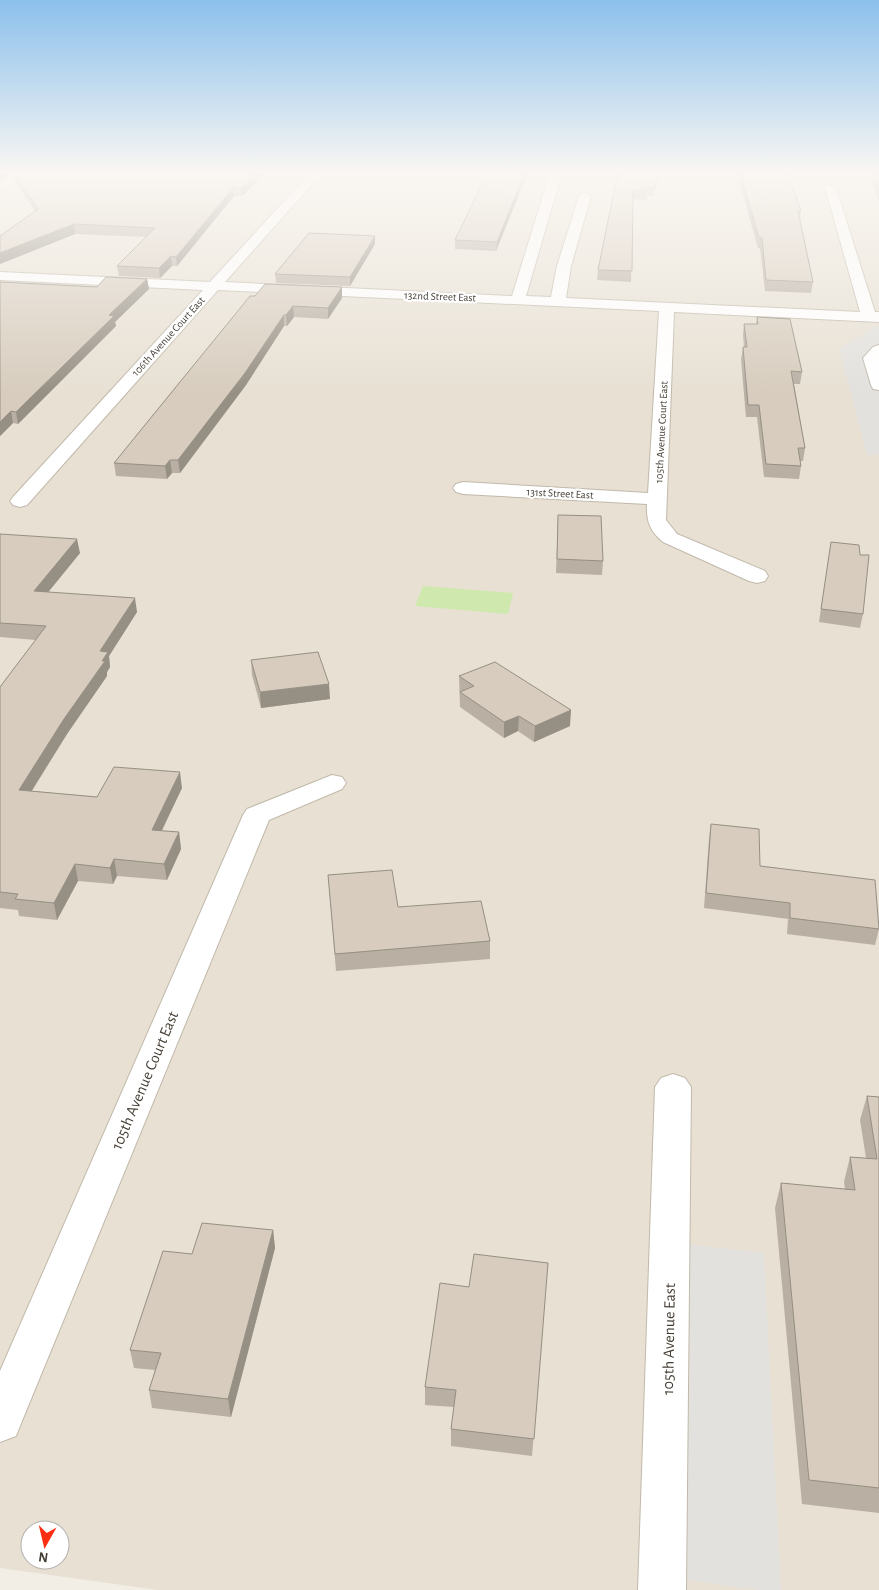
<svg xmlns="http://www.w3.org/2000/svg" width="879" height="1590" viewBox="0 0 879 1590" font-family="'Alegreya Sans',sans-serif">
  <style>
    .residential { fill: #e7e0d3; fill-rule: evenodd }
    .green { fill: #cfe8ad }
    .parking { fill: #e3e1dd }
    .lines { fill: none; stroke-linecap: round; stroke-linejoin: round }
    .minor-casing { stroke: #c1b9aa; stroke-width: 2 }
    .minor { fill: #fff; fill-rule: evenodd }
    .wall { fill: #b9afa3 }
    .shaded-wall { fill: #968f84 }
    .building { fill: #d7ccbd; stroke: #968f84 }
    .labels { text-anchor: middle; stroke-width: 4.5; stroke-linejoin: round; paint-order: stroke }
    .far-street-label { font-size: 11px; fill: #453e34; stroke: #fff }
    .near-street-label { font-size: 16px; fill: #453e34; stroke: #fff }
  </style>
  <rect width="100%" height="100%" fill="#f3eee5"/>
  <!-- residential -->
  <path class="residential" d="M0,172h879v1418h-721l-158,-22zM30,1530h30v30h-30z"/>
  <!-- green -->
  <path class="green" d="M423,586l90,7 -5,21 -93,-8z"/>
  <!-- parking -->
  <path class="parking" d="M877,326h2v129h-12l-28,-106z
    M651,1240l113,13 17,337h-23l-115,-16z"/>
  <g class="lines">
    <defs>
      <path id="minor" d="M18,172h14l-32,18v-8z
        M311,172h12l-98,110 287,14 37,-120 6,-3 6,3 -35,120 25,1 6,-31 22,-70 6,-4 6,4 -20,70 -5,32 294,14 -35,-125 2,-2h8l40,127h4v10l-205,-10 -8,208 11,14 88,37 3,5 -3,5 -8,2 -8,-2 -86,-39c-13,-11 -17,-21 -16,-38l-184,-10 -7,-2 -3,-4 3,-4 7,-2 185,11 11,-182 -441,-21 -191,215 -7,2 -7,-2 -3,-4 3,-4 190,-207 -203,-10v-8l210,10z
        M879,345v45l-6,-1 -2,-4 -8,-27 10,-11z
        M332,775l10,2 4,6 -4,6 -73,31 -247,601 -6,15 -16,6v-71l243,-556 4,-6z
        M673,1074l12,4 6,9 -5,503h-48l17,-503 6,-9z"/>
    </defs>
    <!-- minor casing -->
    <use href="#minor" class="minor-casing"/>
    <!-- minor -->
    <use href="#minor" class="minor"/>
  </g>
  <!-- wall -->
  <path class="wall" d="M20,172h247l-25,24h-8l-57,70h-5l-12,12 -41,-2 -2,-10 29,-29 -71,-3 -75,30v-28l35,-25 -19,-28 -1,-8z
    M528,172l-32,79 -41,-2v-9z
    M617,172h41l-4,24 -7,-1v5l-14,-1 -2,83 -34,-2 1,-10 19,-92z
    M736,172h51l14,39 -1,8 13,63 -2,11 -46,-2 -5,-43h-2z
    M871,172h8v30l-9,-25z
    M375,244l-25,42 -74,-3 -1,-9z
    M147,279l2,10 -34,33 1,4 -98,98 -5,-1 -13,13v-154l97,5z
    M342,287v11l-14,21 -34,-2 -7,9h-3l-38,59 -66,88h-8l-5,6 -51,-3 -2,-13 141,-167z
    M757,317l45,55 -2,12h-6l11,64 -2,13h-3l1,5 -2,13 -35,-2 -7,-60h-11l-5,-58 2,-12h1l-1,-12 1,-11h12z
    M558,515l45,46 -1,14 -46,-2z
    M0,534l80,19 -32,39 89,20 -28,44 1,11 -3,5v4l-40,58 -35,57 65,6 85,-9 -20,43 17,1 2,17 -14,31 -50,-4 -4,8 -35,-3 -21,39 -38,-4 -1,-6 -18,-2v-221l36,-47 -36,-3z
    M829,555l34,59 -3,14 -41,-6z
    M251,660l79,39 -69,9 -9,-33z
    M459,676l111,50 -36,16 -16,-11 -14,7 -44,-31z
    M711,824l49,42 119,63 -4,16 -88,-11 1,-15 -84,-11 5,-69z
    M328,875l70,32 92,34v18l-154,12z
    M867,1096l12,1v416l-77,-9 -27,-296 6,-25 64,6 -1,-7 6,-25 16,1 -6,-38z
    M273,1230l2,18 -44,169 -79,-9 -3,-18 6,-20 -21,-2 -4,-18 62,-96z
    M548,1263l-16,193 -81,-10v-17l3,-22 -29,-2v-18l44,-100z"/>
  <!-- shaded-wall -->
  <path class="shaded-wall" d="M0,172h15l-15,8z
    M258,172h9l-25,24 -1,-8z
    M525,172h3l-32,79 1,-9z
    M234,187v9l-57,70 -1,-9z
    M74,224l1,10 -75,30v-11z
    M375,236v8l-25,42v-9z
    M171,256l1,10 -12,12 -1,-10z
    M147,279l2,10 -34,33 1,4 -98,98 -2,-12 93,-97z
    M342,287v11l-14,21v-11z
    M293,306l1,11 -7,9 -1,-11z
    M284,315v11l-38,59 -66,88 -2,-13z
    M11,411l2,12 -13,13v-14z
    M170,460l2,13 -5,6 -2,-13z
    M77,539l3,14 -43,53 -3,-15z
    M135,598l2,14 -28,44 1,11 -3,5v4l-40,58 -45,72 -3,-16 81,-139z
    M329,684l1,15 -69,9 -1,-16z
    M571,710l-1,16 -36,16 1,-16z
    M519,716l-1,15 -14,7v-16z
    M180,772l2,16 -28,58 -2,-16z
    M179,832l2,17 -14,31 -3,-16z
    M114,859l3,17 -4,8 -3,-16z
    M75,864l3,17 -21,39 -3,-17z
    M273,1230l2,18 -44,169 -3,-18z"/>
  <!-- building -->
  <path class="building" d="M20,172h238l-17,16 -7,-1 -58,70 -5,-1 -12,12 -42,-2 38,-38 -81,-4 -74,29v-17l38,-27 -23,-34z
    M488,172h37l-28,70 -42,-2z
    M618,172h40l-3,15 -7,-1 -1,4h-14l-1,81 -34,-1 19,-93 2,1z
    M740,172h47l14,39h-3l15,71 -47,-2 -4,-42h-3z
    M309,233l66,3 -25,41 -75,-3z
    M106,277l41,2 -38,36 5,1 -98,96 -5,-1 -11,11v-140l97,5z
    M265,284l77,3 -14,21 -35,-2 -7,9h-2l-39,58 -67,87h-8l-5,6 -51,-3 136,-167h5z
    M757,317l33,2 12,53 -11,-1 14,77h-7l3,18 -35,-2 -7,-59h-11l-5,-58h4l-3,-23h14z
    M558,515l43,1 2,45 -46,-2z
    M0,534l77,5 -43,52 101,7 -35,53 8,1 -6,9h3l-41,58 -45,71 78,7 17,-30 66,5 -28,58 27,2 -15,32 -50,-5 -4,9 -35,-4 -21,39 -39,-4 3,-5 -18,-2v-205l46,-61 -46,-3z
    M831,542l28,3 1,10h9l-6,59 -42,-5z
    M318,652l11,32 -69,8 -9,-32z
    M495,662l76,48 -36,16 -16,-10 -15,6 -44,-30 14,-6 -15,-10z
    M711,824l48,5 1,37 115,14 4,49 -89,-11v-15l-84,-10z
    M392,870l6,37 83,-6 9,40 -155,13 -7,-79z
    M867,1096l12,1v391l-70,-8 -28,-297 74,7 -5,-33 27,2z
    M202,1223l71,7 -45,169 -79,-9 12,-37 -31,-3 33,-99 29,3z
    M474,1254l74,9 -14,176 -83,-10 5,-39 -31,-3 15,-104 29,4z"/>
  <!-- sky -->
  <linearGradient id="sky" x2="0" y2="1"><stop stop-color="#8bc0ec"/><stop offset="0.44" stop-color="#faf7f3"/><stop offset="1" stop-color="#faf7f3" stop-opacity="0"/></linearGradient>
  <rect width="879" height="394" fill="url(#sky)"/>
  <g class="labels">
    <!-- far-street labels -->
    <g class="far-street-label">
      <text transform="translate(440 296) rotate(2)" y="4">132nd Street East</text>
      <text transform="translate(168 336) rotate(-48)" y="4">106th Avenue Court East</text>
      <text transform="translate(661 432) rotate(-87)" y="4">105th Avenue Court East</text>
      <text transform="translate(560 493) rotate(3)" y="4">131st Street East</text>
    </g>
    <!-- near-street labels -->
    <g class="near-street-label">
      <text transform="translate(144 1080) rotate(-67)" y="6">105th Avenue Court East</text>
      <text transform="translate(668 1339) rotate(-89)" y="6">105th Avenue East</text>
    </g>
  </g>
  <!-- north arrow -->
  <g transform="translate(45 1545) rotate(188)"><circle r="24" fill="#ffffff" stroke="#b5b2ae"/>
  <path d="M0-4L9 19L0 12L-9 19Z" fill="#fd2f12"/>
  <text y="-8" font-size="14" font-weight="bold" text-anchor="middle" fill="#453e34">N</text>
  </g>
</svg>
